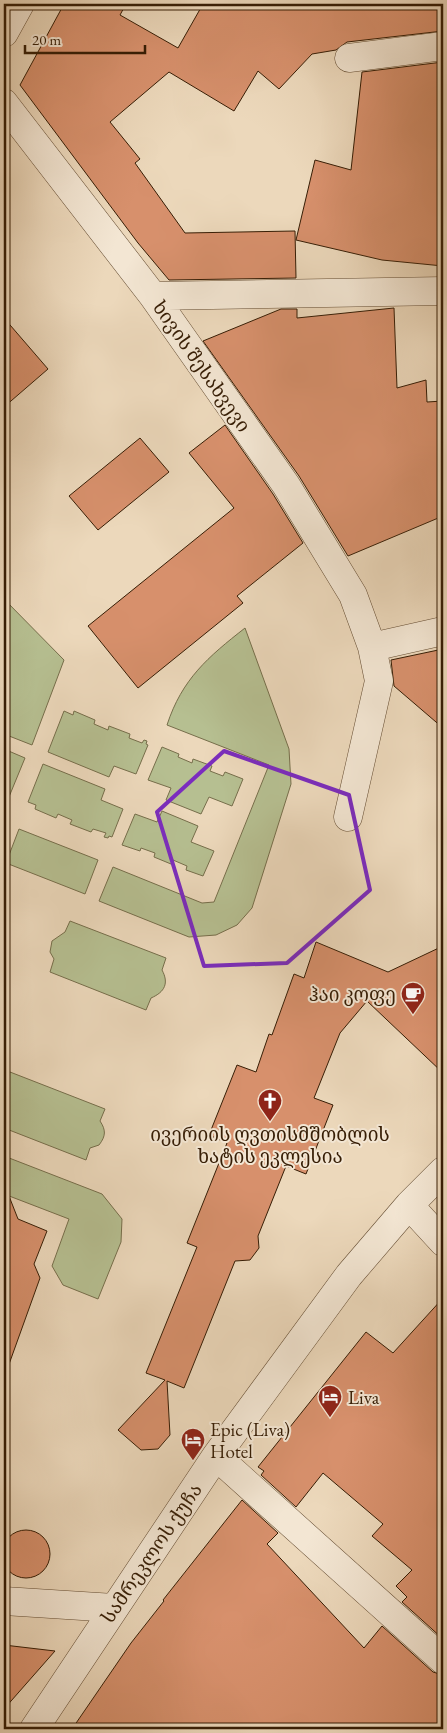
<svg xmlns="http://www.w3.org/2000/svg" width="447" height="1733" viewBox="0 0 447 1733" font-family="'EB Garamond','Noto Serif Georgian',serif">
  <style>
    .green { fill: #b6bf91; stroke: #766e4b }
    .building { fill: #d7906c; stroke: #361d05 }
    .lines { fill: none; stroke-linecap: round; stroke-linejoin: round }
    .minor-casing { stroke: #644c32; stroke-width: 29 }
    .minor { stroke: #f3e6d3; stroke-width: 28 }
    .marked { fill: none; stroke: #7b2cbf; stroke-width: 4; stroke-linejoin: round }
    .labels { text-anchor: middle; stroke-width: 4; stroke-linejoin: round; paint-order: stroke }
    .street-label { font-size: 19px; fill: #361d05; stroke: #f3e6d3 }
    .poi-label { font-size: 19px; fill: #361d05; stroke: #f3e6d3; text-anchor: start }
  </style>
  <rect width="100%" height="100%" fill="#ecd8bb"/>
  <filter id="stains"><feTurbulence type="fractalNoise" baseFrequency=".004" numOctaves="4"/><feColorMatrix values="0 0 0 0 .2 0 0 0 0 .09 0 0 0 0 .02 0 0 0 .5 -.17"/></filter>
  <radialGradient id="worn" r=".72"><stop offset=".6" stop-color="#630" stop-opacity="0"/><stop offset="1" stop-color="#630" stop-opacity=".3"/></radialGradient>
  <!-- green -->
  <path class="green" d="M4,599l60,61 -32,85 -28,-11z
    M245,628l44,121 2,35 -39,124 -15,17 -21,10 -27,2 -90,-36 14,-34 89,36 12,-1 55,-137 -102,-40c15,-46 41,-68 78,-97z
    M64,711l9,4 1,-4 21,9 -1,4 14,6 1,-4 21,8 -1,4 13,5 2,-3 3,1 -1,3 2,1 -12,29 -22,-8 -5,11 -61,-25z
    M162,747l17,7 -1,3 14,6 1,-4 19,7 -2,5 13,5 2,-4 18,7 -11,27 -23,-9 -8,17 -35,-14 5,-12 -23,-8z
    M4,749l21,9 -21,51z
    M43,764l62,25 -4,11 22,9 -11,28 -3,-1 -1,2 -4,-1 2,-4 -13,-4 -2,3 -21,-8 2,-4 -14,-6 -2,4 -21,-9 1,-4 -8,-3z
    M162,811l36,15 -7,16 23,9 -11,25 -17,-6 1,-4 -14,-6 -2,4 -17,-7 1,-4 -14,-5 -1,3 -18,-6 13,-31 22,8z
    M19,829l79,31 -13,34 -79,-31z
    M70,921l96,37 -4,12c7,13 3,22 -11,28l-5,12 -96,-38 4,-13 -4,-7 2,-11 13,-9z
    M10,1072l95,37 -5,12c6,9 6,15 -1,24l-9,3 -4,12 -82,-32v-44z
    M4,1156l98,38 20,25 -1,23 -23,57 -35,-14 -11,-19 17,-47 -65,-25z"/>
  <!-- building -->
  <path class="building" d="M64,4h62l-6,11 58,33 25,-44h237l3,27 -96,11 -11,8 -24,4 -33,35 -21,-18 -24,40 -65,-39 -59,50 30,37 -5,4 50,70 110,-2 1,47 -127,2 -31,-37 -118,-158z
    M443,62v204l-61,-6 -86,-20 19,-80 36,10 11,-98z
    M394,308l3,80 29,-8 1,22 16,-1v115l-95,40 -49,-80 -96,-135 78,-32h16v9z
    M4,318l44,51 -44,38z
    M225,425l48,69 30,49 -66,53 6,7 -105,85 -50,-62 146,-118 -45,-55z
    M140,438l29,34 -71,58 -29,-34z
    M443,649v79l-49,-42 -3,-26z
    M316,942l72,30 55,-26v127l-76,-72 -27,32 -26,65 19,7 -27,69 -20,-8 -28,70 1,12 -9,12 -15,1 -51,127 -17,-7 3,54 -12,14 -17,1 -23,-20 47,-50 -19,-7 51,-126 -10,-4 40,-100 -18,-8 28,-70 19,7 13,-38 3,1 22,-61 10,4z
    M7,1191l11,28 29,12 -13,33 6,14 -32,89 -4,-1v-174z
    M443,1298v341l-41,-37 5,-5 -11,-11 16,-16 -40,-34 11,-12 -60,-51 -27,34 -35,-32 3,-4 -6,-4 108,-135 27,21z
    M242,1500l36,33 -11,11 97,104 18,-22 51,46 10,3v54h-371l59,-86 33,-42 -1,-1z
    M2 1554a24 24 0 1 1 48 0a24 24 0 1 1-48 0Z
    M4,1645l51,6 -51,58z"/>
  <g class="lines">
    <defs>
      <path id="minor" d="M4,33l16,-29
        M349,58l94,-12
        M4,103l149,193 133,189 67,110 19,52 7,34 -31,136
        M153,296l290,-5
        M372,647l71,-16
        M409,1205l34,37
        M216,1456l227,204
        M4,1601l110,7
        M34,1729l182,-273 133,-181 60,-70 34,-34"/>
    </defs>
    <!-- minor casing -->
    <use href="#minor" class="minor-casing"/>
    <!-- minor -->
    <use href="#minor" class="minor"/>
  </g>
  <!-- marked area -->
  <path class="marked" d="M224,751l125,44 21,95 -83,73 -83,3 -47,-154z"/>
  <!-- icons -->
  <defs>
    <symbol id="cafe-pin" viewBox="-11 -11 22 30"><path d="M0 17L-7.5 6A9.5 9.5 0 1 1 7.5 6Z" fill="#8f2418" stroke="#f3e6d3"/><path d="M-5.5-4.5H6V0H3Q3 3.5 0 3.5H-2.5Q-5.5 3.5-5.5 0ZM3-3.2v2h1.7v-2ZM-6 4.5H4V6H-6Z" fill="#fff"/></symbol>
    <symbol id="church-pin" viewBox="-11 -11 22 30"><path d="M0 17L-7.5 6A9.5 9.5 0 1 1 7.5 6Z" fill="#8f2418" stroke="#f3e6d3"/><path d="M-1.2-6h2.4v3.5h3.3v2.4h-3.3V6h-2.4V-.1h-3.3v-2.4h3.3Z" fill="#fff"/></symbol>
    <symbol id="hotel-pin" viewBox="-11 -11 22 30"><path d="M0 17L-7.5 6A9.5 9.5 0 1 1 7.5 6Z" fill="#8f2418" stroke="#f3e6d3"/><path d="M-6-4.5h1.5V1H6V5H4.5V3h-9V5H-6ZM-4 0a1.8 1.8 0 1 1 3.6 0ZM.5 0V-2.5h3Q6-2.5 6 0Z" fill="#fff"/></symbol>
  </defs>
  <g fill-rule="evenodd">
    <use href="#cafe-pin" x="399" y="980" width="28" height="38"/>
    <use href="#church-pin" x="256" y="1087" width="28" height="38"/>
    <use href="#hotel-pin" x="316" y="1383" width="28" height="38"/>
    <use href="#hotel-pin" x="179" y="1426" width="28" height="38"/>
  </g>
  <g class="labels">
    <!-- street labels -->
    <g class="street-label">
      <text transform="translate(202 366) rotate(55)" y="7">ხივის შესახვევი</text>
      <text transform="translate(151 1553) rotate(-56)" y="7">სამრეკლოს ქუჩა</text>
    </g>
    <!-- poi labels -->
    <g class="poi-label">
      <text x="396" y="1001" text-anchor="end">ჰაი კოფე</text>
      <text x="270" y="1141" text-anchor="middle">ივერიის ღვთისმშობლის<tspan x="270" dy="22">ხატის ეკლესია</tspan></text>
      <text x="348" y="1404">Liva</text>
      <text x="210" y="1436">Epic (Liva)<tspan x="210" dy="22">Hotel</tspan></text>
    </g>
  </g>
  <!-- margin -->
  <rect width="447" height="1733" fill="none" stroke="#ecd8bb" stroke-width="20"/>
  <rect x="5" y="5" width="437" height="1723" fill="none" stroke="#361d05" stroke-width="2.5"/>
  <rect x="10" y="10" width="427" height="1713" fill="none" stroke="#361d05"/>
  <!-- scale -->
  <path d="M25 45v8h120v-8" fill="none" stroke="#361d05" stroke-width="2.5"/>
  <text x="32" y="45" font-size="15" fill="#361d05" stroke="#f3e6d3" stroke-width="4" paint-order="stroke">20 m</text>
  <rect width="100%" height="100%" filter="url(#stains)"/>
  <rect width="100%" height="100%" fill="url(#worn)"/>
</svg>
